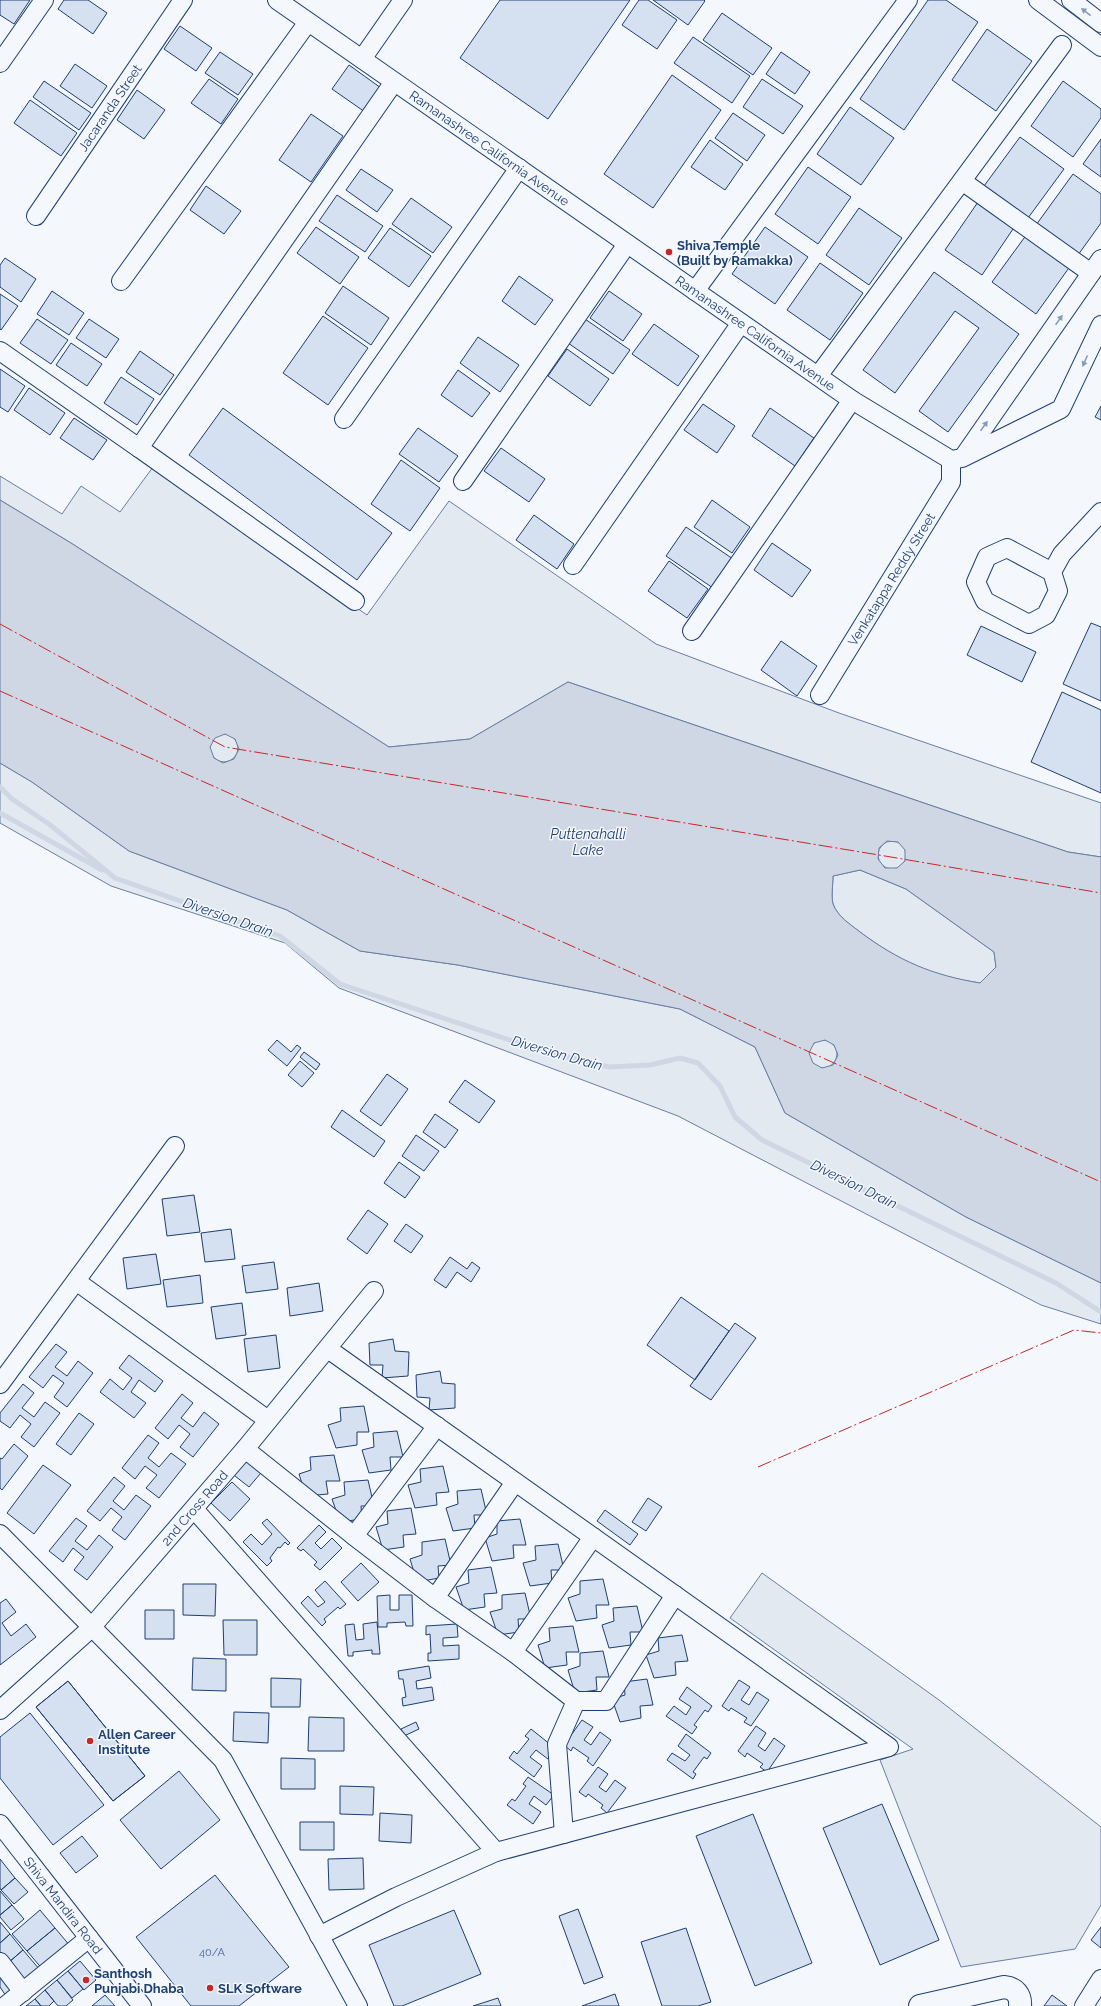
<svg xmlns="http://www.w3.org/2000/svg" width="1101" height="2006" viewBox="0 0 1101 2006" font-family="Raleway,sans-serif">
  <style>
    .green { fill: #e3e9f0; stroke: #687fa3 }
    .water { fill: #cfd7e4; stroke: #687fa3; fill-rule: evenodd }
    .lines { fill: none; stroke-linecap: round; stroke-linejoin: round }
    .stream { stroke: #cfd7e4; stroke-width: 5 }
    .building { fill: #d5e0f0; stroke: #1d3f73 }
    .minor-casing { stroke: #1d3f73; stroke-width: 20 }
    .major-casing { stroke: #1d3f73; stroke-width: 24 }
    .minor { stroke: #f4f7fb; stroke-width: 18 }
    .major { stroke: #f4f7fb; stroke-width: 22 }
    .power { stroke: #c62828; stroke-width: 1; stroke-dasharray: 14 3 2 3; stroke-linecap: butt }
    .oneway { fill: #889bb7 }
    .poi-dot { fill: #c62828; stroke: #f4f7fb; stroke-width: 1.5 }
    .labels { text-anchor: middle; stroke-width: 3; stroke-linejoin: round; paint-order: stroke }
    .number-label { font-size: 11px; fill: #4b6792 }
    .street-label { font-size: 13px; fill: #1d3f73; stroke: #f4f7fb }
    .poi-label { font-size: 13px; font-weight: bold; fill: #1d3f73; stroke: #f4f7fb; text-anchor: start }
    .water-label { font-size: 14px; font-style: italic; fill: #1d3f73; stroke: #f4f7fb }
  </style>
  <rect width="100%" height="100%" fill="#f4f7fb"/>
  <!-- green -->
  <path class="green" d="M153,467l214,148 82,-114 207,143 183,69 262,90v54l-33,-5 -500,-170 -98,57 -81,8 -318,-204 -71,-43v-24l62,38 19,-28 39,26z
    M210 748a14 14 0 1 1 28 0a14 14 0 1 1-28 0Z
    M0,763l32,19 97,69 158,59 73,41 98,14 222,44 75,38 30,66 181,104 135,66v41l-60,-19 -363,-189 -339,-128 -54,-45 -174,-57 -111,-63z
    M878 855a14 14 0 1 1 28 0a14 14 0 1 1-28 0Z
    M860,870l46,19 88,63 2,15 -16,16c-48,-7 -81,-22 -120,-51 -10,-8 -22,-15 -27,-28 -2,-8 0,-20 0,-28z
    M809 1054a14 14 0 1 1 28 0a14 14 0 1 1-28 0Z
    M762,1573l177,127 162,127v78l-26,44 -114,18 -81,-207 33,-11 -183,-131z"/>
  <!-- water -->
  <path class="water" d="M0,500l71,43 318,204 81,-8 98,-57 500,170 33,5v426l-135,-66 -181,-104 -30,-66 -75,-38 -222,-44 -98,-14 -73,-41 -158,-59 -97,-69 -32,-19zM225,734l10,5 4,10 -5,10 -11,4 -9,-5 -4,-11 5,-9zM887,841l11,1 7,8v11l-8,7h-12l-7,-9 1,-11zM860,870l46,19 88,63 2,15 -16,16c-48,-8 -81,-22 -120,-51 -10,-8 -22,-15 -27,-28 -2,-8 0,-20 0,-28zM825,1040l9,5 4,10 -5,10 -11,3 -9,-5 -4,-10 5,-10z"/>
  <g class="lines">
    <!-- stream -->
    <path class="stream" d="M0,787l12,12 37,25 66,54 165,58 60,48 203,67 66,16 41,-2 30,-7 18,5 22,23 15,31 27,23 294,143 45,29
      M0,813l102,57"/>
  </g>
  <!-- building -->
  <path class="building" d="M0,0h30l-16,24 -14,-9z
    M64,0h24l19,13 -14,21 -35,-25z
    M500,0h130l-82,119 -88,-61z
    M639,0h9l29,20 -20,29 -35,-24z
    M653,0h51l1,1 -17,24z
    M928,0h18l32,22 -74,108 -44,-31z
    M722,13l50,35 -19,27 -50,-35z
    M180,26l32,22 -16,23 -32,-22z
    M987,29l45,32 -36,50 -44,-31z
    M693,37l57,39 -18,27 -58,-40z
    M220,52l33,22 -15,21 -33,-22z
    M781,52l29,20 -15,22 -29,-20z
    M75,64l32,22 -15,22 -32,-22z
    M349,65l32,23 -16,24 -33,-23z
    M672,75l49,35 -68,98 -49,-34z
    M209,79l29,20 -17,25 -30,-21z
    M762,79l41,27 -20,28 -40,-27z
    M44,81l47,32 -12,17 -46,-33z
    M1063,81l38,28v9l-28,39 -42,-31z
    M137,90l28,20 -21,29 -27,-19z
    M30,100l47,33 -16,23 -47,-33z
    M850,107l44,31 -33,47 -44,-31z
    M733,113l32,22 -18,26 -32,-23z
    M311,114l32,22 -32,46 -32,-22z
    M1020,137l44,32 -36,49 -44,-32z
    M1101,139v38l-18,-13z
    M710,140l33,24 -18,26 -34,-23z
    M808,167l43,30 -33,47 -43,-30z
    M361,169l32,21 -16,22 -31,-22z
    M1073,174l28,20v29l-23,32 -42,-30z
    M206,186l35,25 -17,23 -34,-24z
    M337,195l46,31 -18,26 -46,-31z
    M411,198l41,29 -19,26 -41,-29z
    M978,202l37,24 -33,49 -37,-25z
    M859,208l43,30 -33,47 -43,-30z
    M316,227l43,30 -19,27 -43,-31z
    M765,227l43,30 -33,47 -43,-30z
    M390,228l41,28 -22,31 -41,-29z
    M1027,234l44,31 -35,49 -44,-32z
    M5,258l31,21 -15,23 -21,-15v-22z
    M820,263l43,30 -33,47 -43,-30z
    M934,272l85,62 -71,98 -29,-21 60,-83 -24,-17 -60,82 -32,-23z
    M519,276l34,24 -18,25 -33,-24z
    M343,286l46,32 -18,27 -46,-32z
    M52,291l32,22 -15,22 -32,-21z
    M609,291l33,23 -19,27 -33,-23z
    M0,294l18,12 -17,24 -1,-1z
    M323,316l45,32 -40,57 -45,-32z
    M37,319l31,21 -17,24 -31,-21z
    M89,319l30,20 -13,19 -30,-20z
    M585,319l45,31 -17,24 -45,-31z
    M654,324l45,32 -21,30 -46,-32z
    M478,337l41,28 -19,27 -40,-29z
    M71,343l31,21 -15,22 -31,-21z
    M567,349l42,30 -19,27 -42,-30z
    M140,351l34,24 -14,20 -34,-23z
    M0,369l25,17 -17,26 -8,-5z
    M458,370l32,23 -18,24 -31,-22z
    M121,377l33,22 -17,26 -33,-22z
    M29,388l36,25 -15,22 -36,-25z
    M703,404l32,22 -18,27 -33,-23z
    M1101,406v14l-6,-3z
    M223,408l169,125 -35,47 -168,-125z
    M770,408l44,30 -19,28 -43,-30z
    M74,418l33,22 -14,20 -33,-22z
    M418,428l40,28 -19,26 -40,-28z
    M501,448l44,31 -16,23 -45,-31z
    M401,460l39,28 -30,43 -39,-27z
    M712,500l38,27 -18,26 -38,-26z
    M534,515l40,29 -17,25 -41,-29z
    M686,527l47,32 -20,29 -47,-32z
    M772,543l39,27 -19,27 -38,-27z
    M669,561l39,28 -21,29 -39,-27z
    M1091,623l10,4v74l-38,-17z
    M981,626l55,26 -14,30 -55,-27z
    M781,641l36,25 -20,30 -36,-26z
    M1062,692l39,18v83l-70,-31z
    M277,1040l14,12 6,-7 4,3 -14,18 -19,-16z
    M304,1052l16,12 -4,6 -16,-13z
    M300,1061l14,12 -12,14 -14,-12z
    M387,1074l21,15 -27,37 -21,-15z
    M465,1080l30,21 -16,22 -30,-21z
    M342,1110l43,31 -11,16 -43,-30z
    M435,1114l23,16 -13,18 -22,-16z
    M416,1135l23,16 -15,20 -22,-15z
    M399,1162l21,15 -15,21 -21,-15z
    M194,1195l6,37 -33,4 -5,-37z
    M368,1210l20,14 -21,30 -20,-15z
    M406,1224l17,12 -12,17 -17,-12z
    M231,1229l4,30 -30,3 -4,-29z
    M156,1254l5,30 -34,5 -4,-31z
    M450,1257l17,12 5,-7 8,6 -9,14 -14,-10 -11,16 -12,-8z
    M274,1262l4,27 -32,4 -4,-27z
    M200,1275l3,28 -36,4 -4,-27z
    M319,1283l4,28 -33,5 -3,-28z
    M681,1297l48,34 -34,49 -48,-35z
    M242,1303l4,32 -30,4 -5,-32z
    M735,1323l21,15 -45,62 -21,-14z
    M276,1335l4,33 -32,4 -4,-33z
    M393,1339l2,12 14,1 -1,24 -26,2 1,-13h-13l-1,-22z
    M56,1344l11,8 -12,15 12,9 11,-15 15,12 -26,34 -13,-10 10,-14 -11,-8 -10,13 -14,-11z
    M129,1355l34,26 -8,11 -16,-12 -8,12 15,11 -12,15 -34,-26 10,-13 13,11 9,-12 -13,-10z
    M440,1371l2,12 13,1v24l-26,2 1,-12 -13,-1 -1,-22z
    M23,1384l11,9 -12,15 12,9 11,-15 15,11 -26,34 -13,-10 10,-13 -11,-9 -10,13 -10,-7v-8z
    M182,1394l11,9 -12,15 12,9 11,-15 15,12 -26,33 -13,-10 10,-13 -11,-9 -11,14 -13,-11z
    M364,1406l5,26h-12v13l-21,3 -8,-23 13,-4 -1,-13z
    M79,1413l15,11 -23,31 -15,-11z
    M397,1431l6,26h-13l1,13 -22,3 -7,-23 12,-3 -1,-14z
    M148,1435l11,8 -11,15 11,9 12,-14 15,11 -27,34 -13,-10 11,-13 -12,-9 -10,13 -13,-11z
    M14,1444l14,12 -26,34 -2,-2v-30l2,1z
    M247,1451l19,16 -17,20 -19,-15z
    M334,1455l6,26h-14l2,13 -22,2 -7,-22 12,-4 -1,-13z
    M43,1465l28,20 -37,49 -27,-21z
    M443,1466l6,26 -13,1 1,12 -22,3 -7,-23 13,-3 -1,-13z
    M114,1477l11,9 -12,15 11,9 12,-15 15,11 -26,34 -13,-10 10,-13 -11,-9 -11,13 -13,-10z
    M368,1480l6,26h-13l1,13 -22,3 -8,-23 13,-4 -1,-13z
    M232,1482l18,17 -20,22 -19,-18z
    M481,1489l6,26h-13l1,13 -22,3 -7,-23 12,-4 -1,-13z
    M648,1498l14,9 -16,24 -14,-9z
    M411,1508l5,26 -13,1 1,12 -21,3 -7,-23 12,-3 -1,-13z
    M605,1510l33,24 -8,11 -33,-24z
    M76,1518l11,8 -12,15 12,9 12,-15 14,12 -26,33 -13,-10 10,-13 -11,-9 -10,14 -14,-11z
    M267,1519l23,24 -2,2 -3,-3 -5,6 -2,-1 -8,11 2,3 -5,5 -24,-24 8,-8 11,11 10,-11 -10,-11z
    M520,1519l6,26h-13l1,13 -22,3 -7,-23 12,-4v-13z
    M319,1525l7,7 -11,11 6,6 11,-11 10,10 -22,22 -6,-5 3,-3 -14,-13 -2,2 -4,-3z
    M445,1539l6,26 -13,1 1,12 -22,4 -7,-23 12,-4v-13z
    M558,1544l6,26h-13l1,13 -22,3 -7,-23 13,-3 -1,-14z
    M361,1563l18,19 -21,19 -17,-19z
    M491,1567l6,26 -13,1 1,13 -21,3 -8,-23 13,-4 -1,-13z
    M603,1579l6,26h-13l1,13 -21,3 -8,-23 12,-4v-13z
    M325,1581l21,23 -6,5 -2,-2 -14,12 2,3 -4,4 -21,-23 7,-7 10,11 7,-5 -10,-12z
    M183,1584h33l-1,32 -32,-1z
    M525,1593l6,26h-13l1,13 -21,3 -8,-23 12,-3v-14z
    M390,1595v15h9v-15h13l1,31h-7l-1,-4 -18,1v4h-9l-1,-31z
    M6,1599l10,13 -14,11 9,13 15,-12 10,13 -36,28v-62z
    M637,1606l6,26h-13l1,13 -22,3 -7,-23 12,-4 -1,-13z
    M145,1610h29v29h-29z
    M223,1620h34v35h-33z
    M377,1622l3,32h-8v-4l-19,2v4h-5l-3,-31 9,-1 2,16 8,-1 -1,-15z
    M457,1624l1,13 -15,1v8l16,-1v14l-31,2v-8h3l-1,-19 -4,1v-9z
    M573,1626l6,26h-13l1,13 -22,3 -7,-23 12,-4 -1,-13z
    M682,1635l6,26 -13,1 1,13 -22,3 -8,-23 13,-4 -1,-13z
    M603,1651l6,26h-13l1,13 -22,3 -7,-23 12,-4v-13z
    M193,1658l33,1v32l-34,-1z
    M429,1666l2,12 -15,3 1,8 15,-2 2,13 -31,6 -1,-8 4,-1 -3,-18h-4l-1,-8z
    M271,1678l30,1 -1,28h-29z
    M647,1679l6,26 -13,1 1,12 -21,4 -8,-23 13,-4 -1,-13z
    M739,1680l11,7 -9,13 8,5 8,-13 12,8 -18,26 -7,-4 3,-4 -16,-10 -2,3 -7,-5z
    M68,1681l77,95 -32,25 -77,-94z
    M68,1681l77,95 -32,25 -77,-94z
    M687,1687l25,19 -4,6 -3,-2 -11,15 3,2 -5,7 -26,-18 8,-10 12,9 5,-8 -12,-8z
    M234,1712l35,1 -1,30 -35,-2z
    M30,1713l74,92 -51,40 -53,-67v-41z
    M309,1717l35,1v33h-36z
    M582,1720l11,7 -9,13 7,5 9,-13 11,8 -18,26 -6,-5 2,-3 -16,-11 -2,4 -7,-6z
    M416,1722l3,7 -15,7 -3,-7z
    M756,1726l10,7 -8,13 7,5 9,-13 11,8 -18,26 -7,-5 3,-3 -16,-11 -2,4 -7,-6z
    M531,1729l25,20 -8,10 -12,-9 -6,7 12,9 -8,11 -25,-19 5,-7 3,3 12,-15 -4,-3z
    M686,1734l25,19 -4,6 -3,-2 -11,15 3,2 -3,5 -26,-19 5,-7 13,8 5,-6 -12,-9z
    M281,1758l34,1v30h-34z
    M598,1767l10,7 -9,13 7,5 9,-12 11,8 -19,25 -6,-5 2,-3 -15,-11 -2,3 -7,-5z
    M179,1771l41,49 -59,49 -41,-49z
    M528,1777l26,18 -8,10 -12,-9 -5,8 12,8 -8,12 -26,-19 5,-6 3,2 11,-15 -3,-2z
    M340,1786l34,1 -1,28 -33,-1z
    M882,1804l57,136 -59,25 -57,-137z
    M380,1813l32,2 -1,28 -32,-2z
    M753,1814l59,149 -57,23 -59,-150z
    M300,1822h34v28h-34z
    M82,1836l16,20 -22,17 -16,-20z
    M363,1858l1,31 -35,1 -1,-31z
    M0,1859l15,19 -14,12 -1,-2z
    M215,1875l74,92 -50,39h-48l-55,-69z
    M15,1878l13,14 -14,12 -13,-14z
    M0,1891l12,14 -12,10z
    M12,1905l12,14 -13,11 -11,-13v-2z
    M578,1909l25,68 -19,7 -25,-68z
    M40,1910l15,18 -28,23 -15,-17z
    M454,1910l27,64 -79,32h-8l-25,-61z
    M0,1922l10,12 -10,9z
    M1101,1927v21l-10,-8z
    M55,1928l16,19 -27,24 -17,-20z
    M686,1928l25,74 -13,4h-36l-21,-64z
    M10,1934l13,16 -15,13 -8,-9v-11z
    M23,1950l17,20 -15,13 -17,-20z
    M80,1961l16,19 -12,10 -16,-19z
    M68,1971l15,18 -11,9 -15,-18z
    M0,1972l14,19 -8,5 -6,-9z
    M57,1980l16,20 -7,6h-8l-13,-16z
    M45,1990l9,11 -5,5h-8l-6,-7z
    M615,1994l4,12h-37z
    M105,1995l10,11h-23z
    M1052,1995l15,11h-23z
    M498,1998l3,8h-28z
    M35,1999l6,7h-15z"/>
  <g class="lines">
    <defs>
      <g id="minor">
        <path id="s1" d="M277,0l575,400 99,60 11,-2 99,-49 40,-84"/>
        <path d="M1038,0l63,47"/>
        <path d="M1071,0l30,23"/>
        <path d="M362,59l41,-59"/>
        <path d="M0,63l44,-63"/>
        <path d="M962,181l129,92"/>
        <path id="s2" d="M36,216l147,-216"/>
        <path d="M121,281l187,-259"/>
        <path d="M695,291l213,-291"/>
        <path d="M0,351l139,97 255,-366"/>
        <path d="M818,376l244,-331"/>
        <path d="M344,419l175,-251"/>
        <path d="M139,448l216,153"/>
        <path d="M964,456l137,-197"/>
        <path d="M463,481l164,-237"/>
        <path d="M573,565l168,-242"/>
        <path d="M1052,572l-45,-24 -20,9 -11,25 9,19 44,23 17,-9 12,-24 -6,-19 10,-18 39,-42"/>
        <path d="M692,631l160,-231"/>
        <path id="s3" d="M820,695l131,-213v-22"/>
        <path d="M76,1281l192,139"/>
        <path d="M0,1384l175,-238"/>
        <path d="M437,1426l-83,110 81,62 78,54"/>
        <path d="M245,1449l109,87"/>
        <path d="M194,1509l302,343"/>
        <path d="M0,1534l223,226 135,246"/>
        <path d="M435,1598l80,-116"/>
        <path d="M576,1701h30l69,-106"/>
        <path id="s4" d="M0,1710l89,-80 156,-181 129,-158"/>
        <path id="s5" d="M0,1824l142,182"/>
        <path d="M564,1834l-7,-90 19,-43 -63,-49 80,-115"/>
        <path d="M319,1936l77,-39 100,-45 393,-105 -561,-398"/>
        <path d="M0,1962l23,30"/>
        <path d="M5,2006l84,-68"/>
        <path d="M1084,2006l17,-27"/>
      </g>
      <path id="major" d="M920,2006l84,-19c11,1 17,8 16,19"/>
    </defs>
    <!-- minor casing -->
    <use href="#minor" class="minor-casing"/>
    <!-- major casing -->
    <use href="#major" class="major-casing"/>
    <!-- minor -->
    <use href="#minor" class="minor"/>
    <!-- major -->
    <use href="#major" class="major"/>
    <!-- power -->
    <path class="power" d="M0,624l225,123 666,110 210,36
      M0,691l1101,491
      M758,1467l316,-137 27,3"/>
  </g>
  <!-- one-way arrows -->
  <defs><path id="oneway-solid" d="M-6-.8H1V-3.2L6.5 0L1 3.2V.8H-6Z"/></defs>
  <g class="oneway">
    <use href="#oneway-solid" transform="translate(1086 12) rotate(-142)"/>
    <use href="#oneway-solid" transform="translate(1059 320) rotate(-55)"/>
    <use href="#oneway-solid" transform="translate(1085 361) rotate(114)"/>
    <use href="#oneway-solid" transform="translate(984 426) rotate(-55)"/>
  </g>
  <!-- markers -->
  <g class="poi-dot">
    <circle cx="669" cy="252" r="4"/>
    <circle cx="90" cy="1741" r="4"/>
    <circle cx="86" cy="1980" r="4"/>
    <circle cx="210" cy="1988" r="4"/>
  </g>
  <g class="labels">
    <!-- number labels -->
    <g class="number-label">
      <text x="212" y="1956">40/A</text>
    </g>
    <!-- street labels -->
    <g class="street-label">
      <text dy="5" stroke="none"><textPath href="#s2" startOffset="131">Jacaranda Street</textPath></text>
      <text dy="5" stroke="none"><textPath href="#s1" startOffset="259">Ramanashree California Avenue</textPath></text>
      <text dy="5" stroke="none"><textPath href="#s1" startOffset="583">Ramanashree California Avenue</textPath></text>
      <text dy="5" stroke="none"><textPath href="#s3" startOffset="136">Venkatappa Reddy Street</textPath></text>
      <text dy="5" stroke="none"><textPath href="#s4" startOffset="281">2nd Cross Road</textPath></text>
      <text dy="5" stroke="none"><textPath href="#s5" startOffset="103">Shiva Mandira Road</textPath></text>
    </g>
    <!-- poi labels -->
    <g class="poi-label">
      <text x="677" y="250">Shiva Temple<tspan x="677" dy="15">(Built by Ramakka)</tspan></text>
      <text x="98" y="1739">Allen Career<tspan x="98" dy="15">Institute</tspan></text>
      <text x="94" y="1978">Santhosh<tspan x="94" dy="15">Punjabi Dhaba</tspan></text>
      <text x="218" y="1993">SLK Software</text>
    </g>
    <!-- water labels -->
    <g class="water-label">
      <text x="588" y="839">Puttenahalli<tspan x="588" dy="16">Lake</tspan></text>
      <text transform="translate(228 917) rotate(19)" y="5">Diversion Drain</text>
      <text transform="translate(557 1053) rotate(16)" y="5">Diversion Drain</text>
      <text transform="translate(854 1184) rotate(26)" y="5">Diversion Drain</text>
    </g>
  </g>
</svg>
